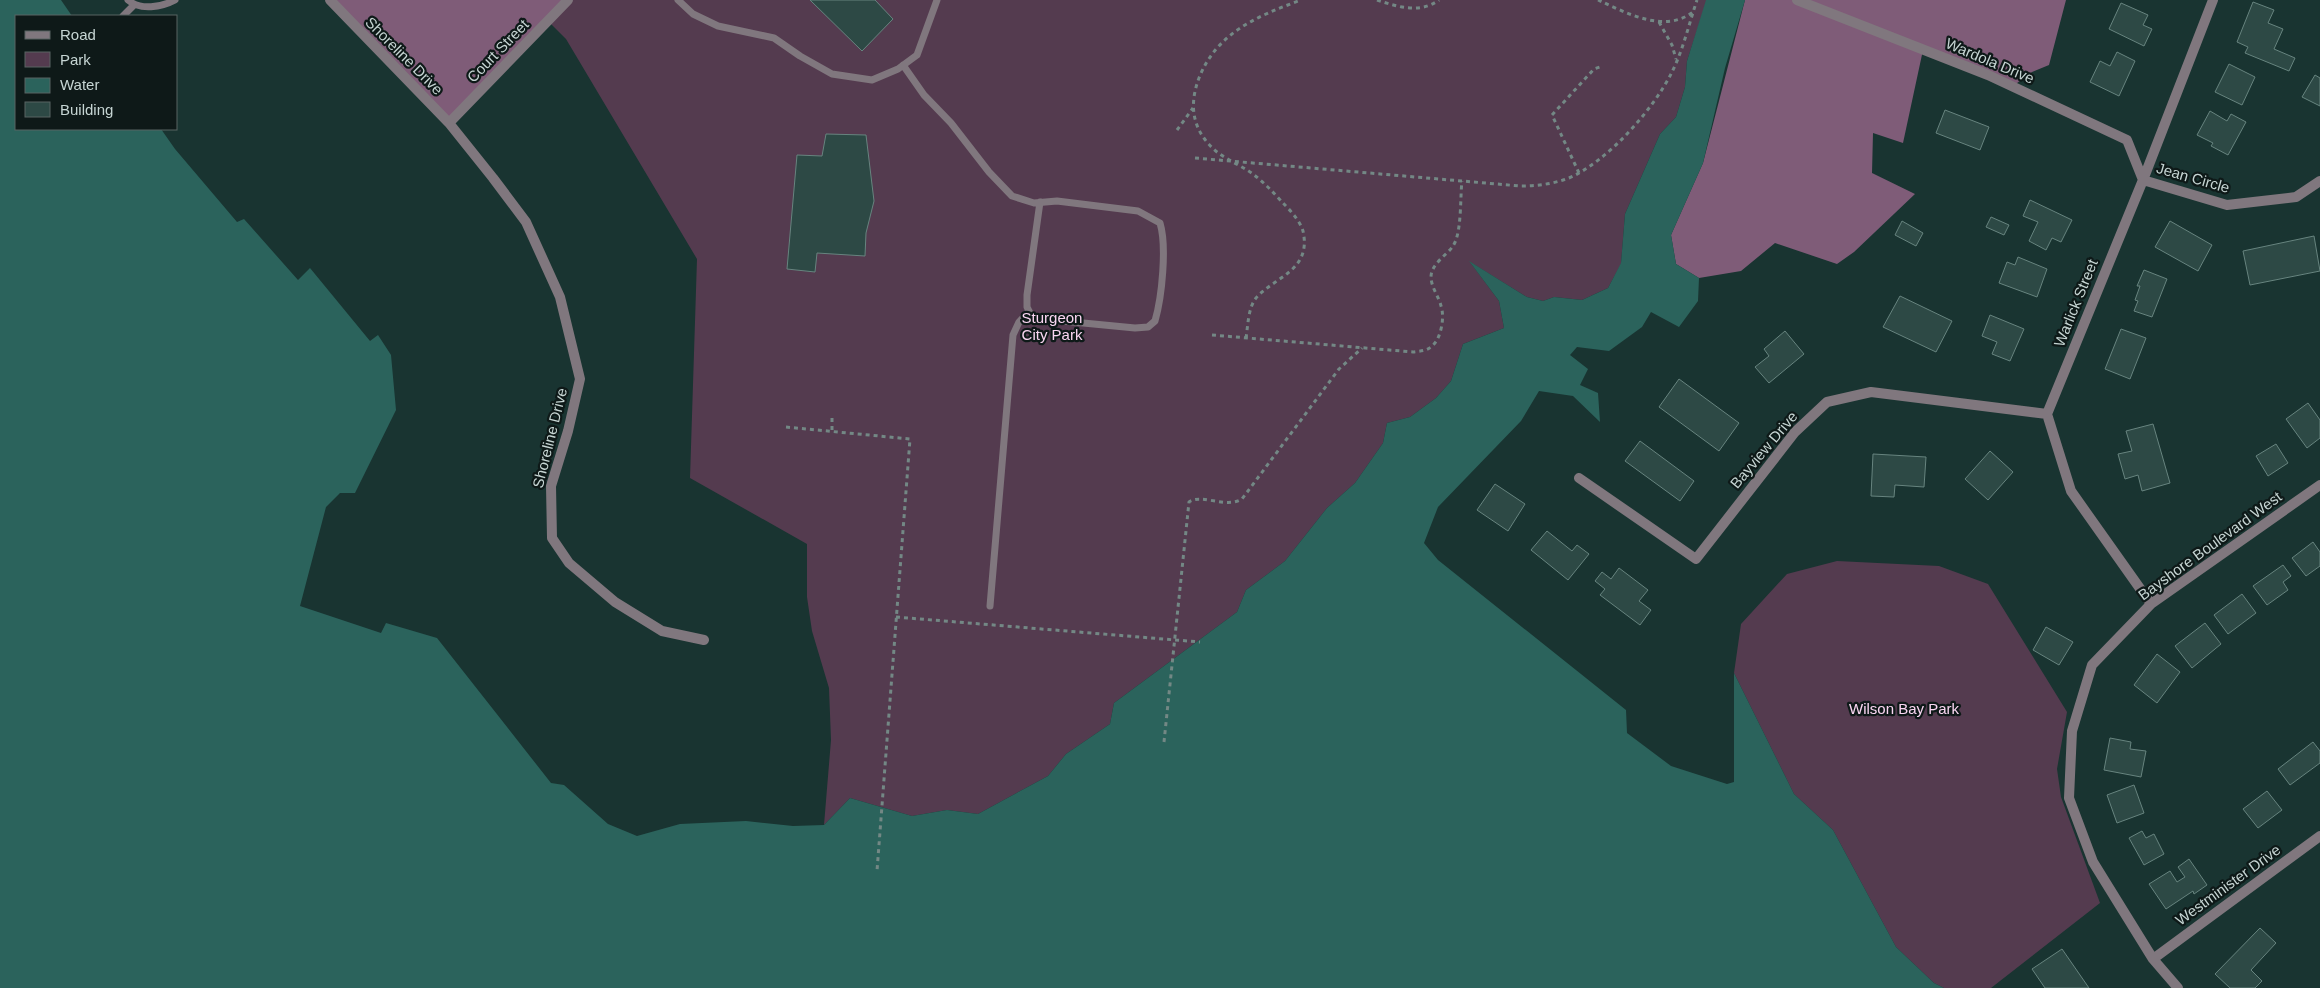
<svg xmlns="http://www.w3.org/2000/svg" width="2320" height="988" viewBox="0 0 2320 988" font-family="Arial,sans-serif">
  <style>
    .green { fill: #543b4f }
    .forest { fill: #7f5c78 }
    .water { fill: #2b635c }
    .building { fill: #2d4945; stroke: #67847f }
    .lines { fill: none; stroke-linecap: round; stroke-linejoin: round }
    .path { stroke: #738885; stroke-width: 3; stroke-dasharray: 4 4; stroke-linecap: butt }
    .service { stroke: #80777e; stroke-width: 7 }
    .minor { stroke: #80777e; stroke-width: 10 }
    .labels { text-anchor: middle; stroke-width: 4.5; stroke-linejoin: round; paint-order: stroke }
    .street-label { font-size: 15px; fill: #c6d5d3; stroke: #0e1918 }
    .park-label { font-size: 15px; fill: #fad6f2; stroke: #0e1918 }
  </style>
  <rect width="100%" height="100%" fill="#193431"/>
  <!-- green -->
  <path class="green" d="M568,0h1139l-20,61 -2,26 -9,30 -16,17 -35,80 -4,50 -13,24 -26,12 -28,-3 -11,4 -16,-4 -57,-35 29,39 5,27 -41,16 -12,37 -15,17 -26,19 -23,6 -4,20 -28,40 -28,25 -42,53 -39,29 -9,22 -123,91 -4,21 -44,30 -18,22 -70,38 -31,-4 -35,6 -62,-18 -26,27 7,-85 -2,-52 -17,-57 -5,-34v-53l-117,-66 7,-219 -131,-220 -18,-18z
    M1837,561l102,5 49,18 79,128 -10,57 4,28 39,106 -109,85h-47l-10,-5 -38,-36 -63,-117 -39,-36 -60,-121 7,-49 46,-50z"/>
  <!-- forest -->
  <path class="forest" d="M330,0h238l-119,123z
    M1745,0h321l-17,65 -17,7 -19,14 -90,-36 -20,93 -30,-10 -1,40 43,21 -61,58 -17,12 -62,-21 -34,28 -42,7 -23,-14 -5,-29 32,-72z"/>
  <!-- water -->
  <path class="water" d="M0,0h61l11,16h-56v113h145l14,20 62,73 7,-3 54,61 12,-12 60,73 8,-6 13,20 5,55 -41,83h-15l-14,14 -26,99 81,27 5,-10 51,15 114,145 13,2 44,39 29,12 43,-12 66,-3 47,5 31,-1 26,-27 62,18 35,-6 31,4 70,-38 18,-22 44,-30 4,-21 123,-91 9,-22 39,-29 42,-53 28,-25 28,-40 4,-20 23,-6 26,-19 15,-17 12,-37 41,-16 -5,-27 -30,-40 58,36 16,4 11,-4 28,3 26,-12 13,-25 4,-49 35,-80 16,-17 9,-30 2,-26 19,-61h39l-20,68 -22,95 -32,72 5,29 23,14 -1,23 -19,26 -28,-15 -9,15 -33,24 -32,-4 -7,8 18,14 -8,16 18,8 2,29 -27,-26 -34,-5 -18,30 -83,86 -14,36 14,17 188,150 1,23 44,33 56,18 7,-2v-109l60,121 39,36 63,117 38,36 10,5h-1944z"/>
  <!-- building -->
  <path class="building" d="M810,0h65l18,19 -31,32z
    M2253,2l21,8 -6,13 15,6 -9,20 21,9 -6,13 -44,-18 3,-6 -11,-5z
    M2121,3l27,12 -5,10 9,4 -8,17 -35,-17z
    M2117,52l18,9 -16,35 -29,-14 10,-21 10,5z
    M2229,64l26,13 -13,28 -27,-13z
    M2315,75l5,3v28l-18,-9z
    M1945,110l44,17 -9,23 -44,-17z
    M2210,111l17,10 4,-7 15,8 -18,33 -17,-9 2,-3 -16,-8z
    M826,134l40,1 8,66 -8,32 -1,23 -48,-3 -2,19 -28,-3 10,-114 25,1z
    M2030,200l42,20 -11,22 -9,-4 -6,12 -17,-9 9,-19 -15,-6z
    M1991,217l18,8 -5,10 -18,-8z
    M1902,221l21,12 -7,13 -21,-11z
    M2170,221l42,24 -14,26 -43,-24z
    M2314,236l6,35 -70,14 -7,-34z
    M2018,257l29,12 -10,28 -38,-14 8,-21 8,3z
    M2144,270l23,9 -15,38 -18,-6 4,-10 -3,-1 5,-14h-3z
    M1900,296l52,25 -16,31 -53,-25z
    M1990,315l34,14 -14,32 -18,-7 5,-12 -15,-6z
    M2121,329l25,9 -16,41 -25,-10z
    M1785,331l19,23 -35,29 -14,-16 14,-11 -5,-7z
    M1679,379l60,44 -20,28 -60,-44z
    M2308,403l12,17v18l-13,10 -21,-29z
    M2153,424l17,59 -28,8 -4,-16 -13,4 -7,-25 14,-3 -6,-20z
    M1640,441l54,40 -14,20 -55,-40z
    M2276,444l12,19 -20,13 -12,-20z
    M1990,451l23,21 -25,28 -23,-21z
    M1873,454l53,3 -2,30 -29,-2 -1,12 -23,-1z
    M1495,484l30,20 -17,27 -31,-21z
    M1547,531l25,20 5,-6 12,9 -21,26 -37,-30z
    M2313,542l7,10v14l-14,10 -14,-18z
    M2283,565l8,11 -8,6 5,8 -21,15 -14,-19z
    M1619,568l29,22 -9,11 12,9 -11,15 -40,-30 5,-6 -10,-8 7,-9 9,7z
    M2242,594l14,19 -28,21 -14,-19z
    M2205,623l16,21 -29,24 -17,-22z
    M2046,627l27,15 -14,23 -26,-15z
    M2157,654l23,18 -23,31 -23,-18z
    M2110,738l21,4 -1,7 16,2 -5,26 -37,-7z
    M2313,742l7,9v12l-30,22 -12,-16z
    M2134,785l10,28 -27,10 -10,-28z
    M2267,791l15,19 -24,18 -15,-19z
    M2142,831l4,7 8,-4 10,20 -20,11 -15,-27z
    M2189,859l18,26 -13,9 -1,-3 -27,18 -17,-25 21,-13 7,11 8,-5 -7,-10z
    M2260,928l16,15 -25,27 11,11 -7,7h-25l-15,-14z
    M2062,949l27,39h-44l-13,-19z"/>
  <g class="lines">
    <!-- path -->
    <path class="path" d="M1377,0c21,7 43,14 62,0
      M1598,0c29,13 66,34 95,12
      M1659,22l13,23 4,14
      M1177,130l16,-22
      M1195,158l325,28c17,0 33,-2 49,-8 39,-17 84,-68 103,-106 11,-22 17,-48 25,-72
      M1579,173l-27,-58 42,-46 9,-3
      M1212,335l201,17c7,-1 14,-1 19,-6 9,-7 13,-29 9,-40 -2,-9 -10,-19 -10,-29 0,-13 16,-22 22,-31 9,-13 7,-49 9,-65
      M1246,338c2,-12 2,-30 10,-40 18,-21 56,-27 47,-67 -3,-10 -13,-21 -20,-28 -11,-12 -22,-24 -36,-33 -10,-6 -21,-11 -30,-18 -24,-20 -29,-45 -18,-74 18,-46 59,-62 102,-78
      M786,427l124,12 -33,432
      M832,430v-14
      M896,617l304,25
      M1164,742l25,-240c12,-9 37,7 53,-3l97,-130 23,-21"/>
    <!-- service -->
    <path class="service" d="M128,0c12,11 34,7 47,0
      M678,0l15,14 25,12 56,12 26,18 32,18 40,6 26,-11 19,-14 20,-55
      M123,16l11,-11
      M903,65l21,30 27,28 38,49 23,24 22,7 23,-2 81,10 22,12c7,23 2,74 -5,98l-7,6 -13,1 -93,-9 -11,-4 -4,-8v-12l13,-93
      M990,606l23,-271 6,-13 10,-11"/>
    <!-- minor -->
    <path class="minor" d="M330,0l119,123 44,55 33,44 34,75 20,82 -12,52 -17,55 1,52 17,25 46,39 47,29 42,9
      M1797,0l191,75 139,65 16,40 84,25 69,-8 24,-16
      M449,123l119,-123
      M1579,478l117,81 99,-127 32,-30 44,-10 176,22
      M2151,604l-80,-113 -24,-77 96,-234 70,-180
      M2153,959l167,-123
      M2178,988l-25,-29 -60,-97 -24,-64 3,-67 20,-66 59,-61 169,-119"/>
  </g>
  <g class="labels">
    <!-- street labels -->
    <g class="street-label">
      <text transform="translate(498 51) rotate(-46)" y="5">Court Street</text>
      <text transform="translate(404 56) rotate(45)" y="5">Shoreline Drive</text>
      <text transform="translate(1990 61) rotate(23)" y="5">Wardola Drive</text>
      <text transform="translate(2193 178) rotate(16)" y="5">Jean Circle</text>
      <text transform="translate(2076 303) rotate(-68)" y="5">Warlick Street</text>
      <text transform="translate(550 438) rotate(-76)" y="5">Shoreline Drive</text>
      <text transform="translate(1764 450) rotate(-50)" y="5">Bayview Drive</text>
      <text transform="translate(2210 546) rotate(-36)" y="5">Bayshore Boulevard West</text>
      <text transform="translate(2228 885) rotate(-36)" y="5">Westminister Drive</text>
    </g>
    <!-- park labels -->
    <g class="park-label">
      <text x="1052" y="323">Sturgeon<tspan x="1052" dy="17">City Park</tspan></text>
      <text x="1904" y="714">Wilson Bay Park</text>
    </g>
  </g>
  <!-- legend -->
  <rect x="15" y="15" width="162" height="115" fill="#0e1918" stroke="#586463"/>
  <rect x="25" y="31" width="25" height="8" fill="#80777e" stroke="#586463"/>
  <text x="60" y="40" font-size="15" fill="#c6d5d3">Road</text>
  <rect x="25" y="52" width="25" height="15" fill="#543b4f" stroke="#586463"/>
  <text x="60" y="65" font-size="15" fill="#c6d5d3">Park</text>
  <rect x="25" y="78" width="25" height="15" fill="#2b635c" stroke="#586463"/>
  <text x="60" y="90" font-size="15" fill="#c6d5d3">Water</text>
  <rect x="25" y="102" width="25" height="15" fill="#2d4945" stroke="#586463"/>
  <text x="60" y="115" font-size="15" fill="#c6d5d3">Building</text>
</svg>
